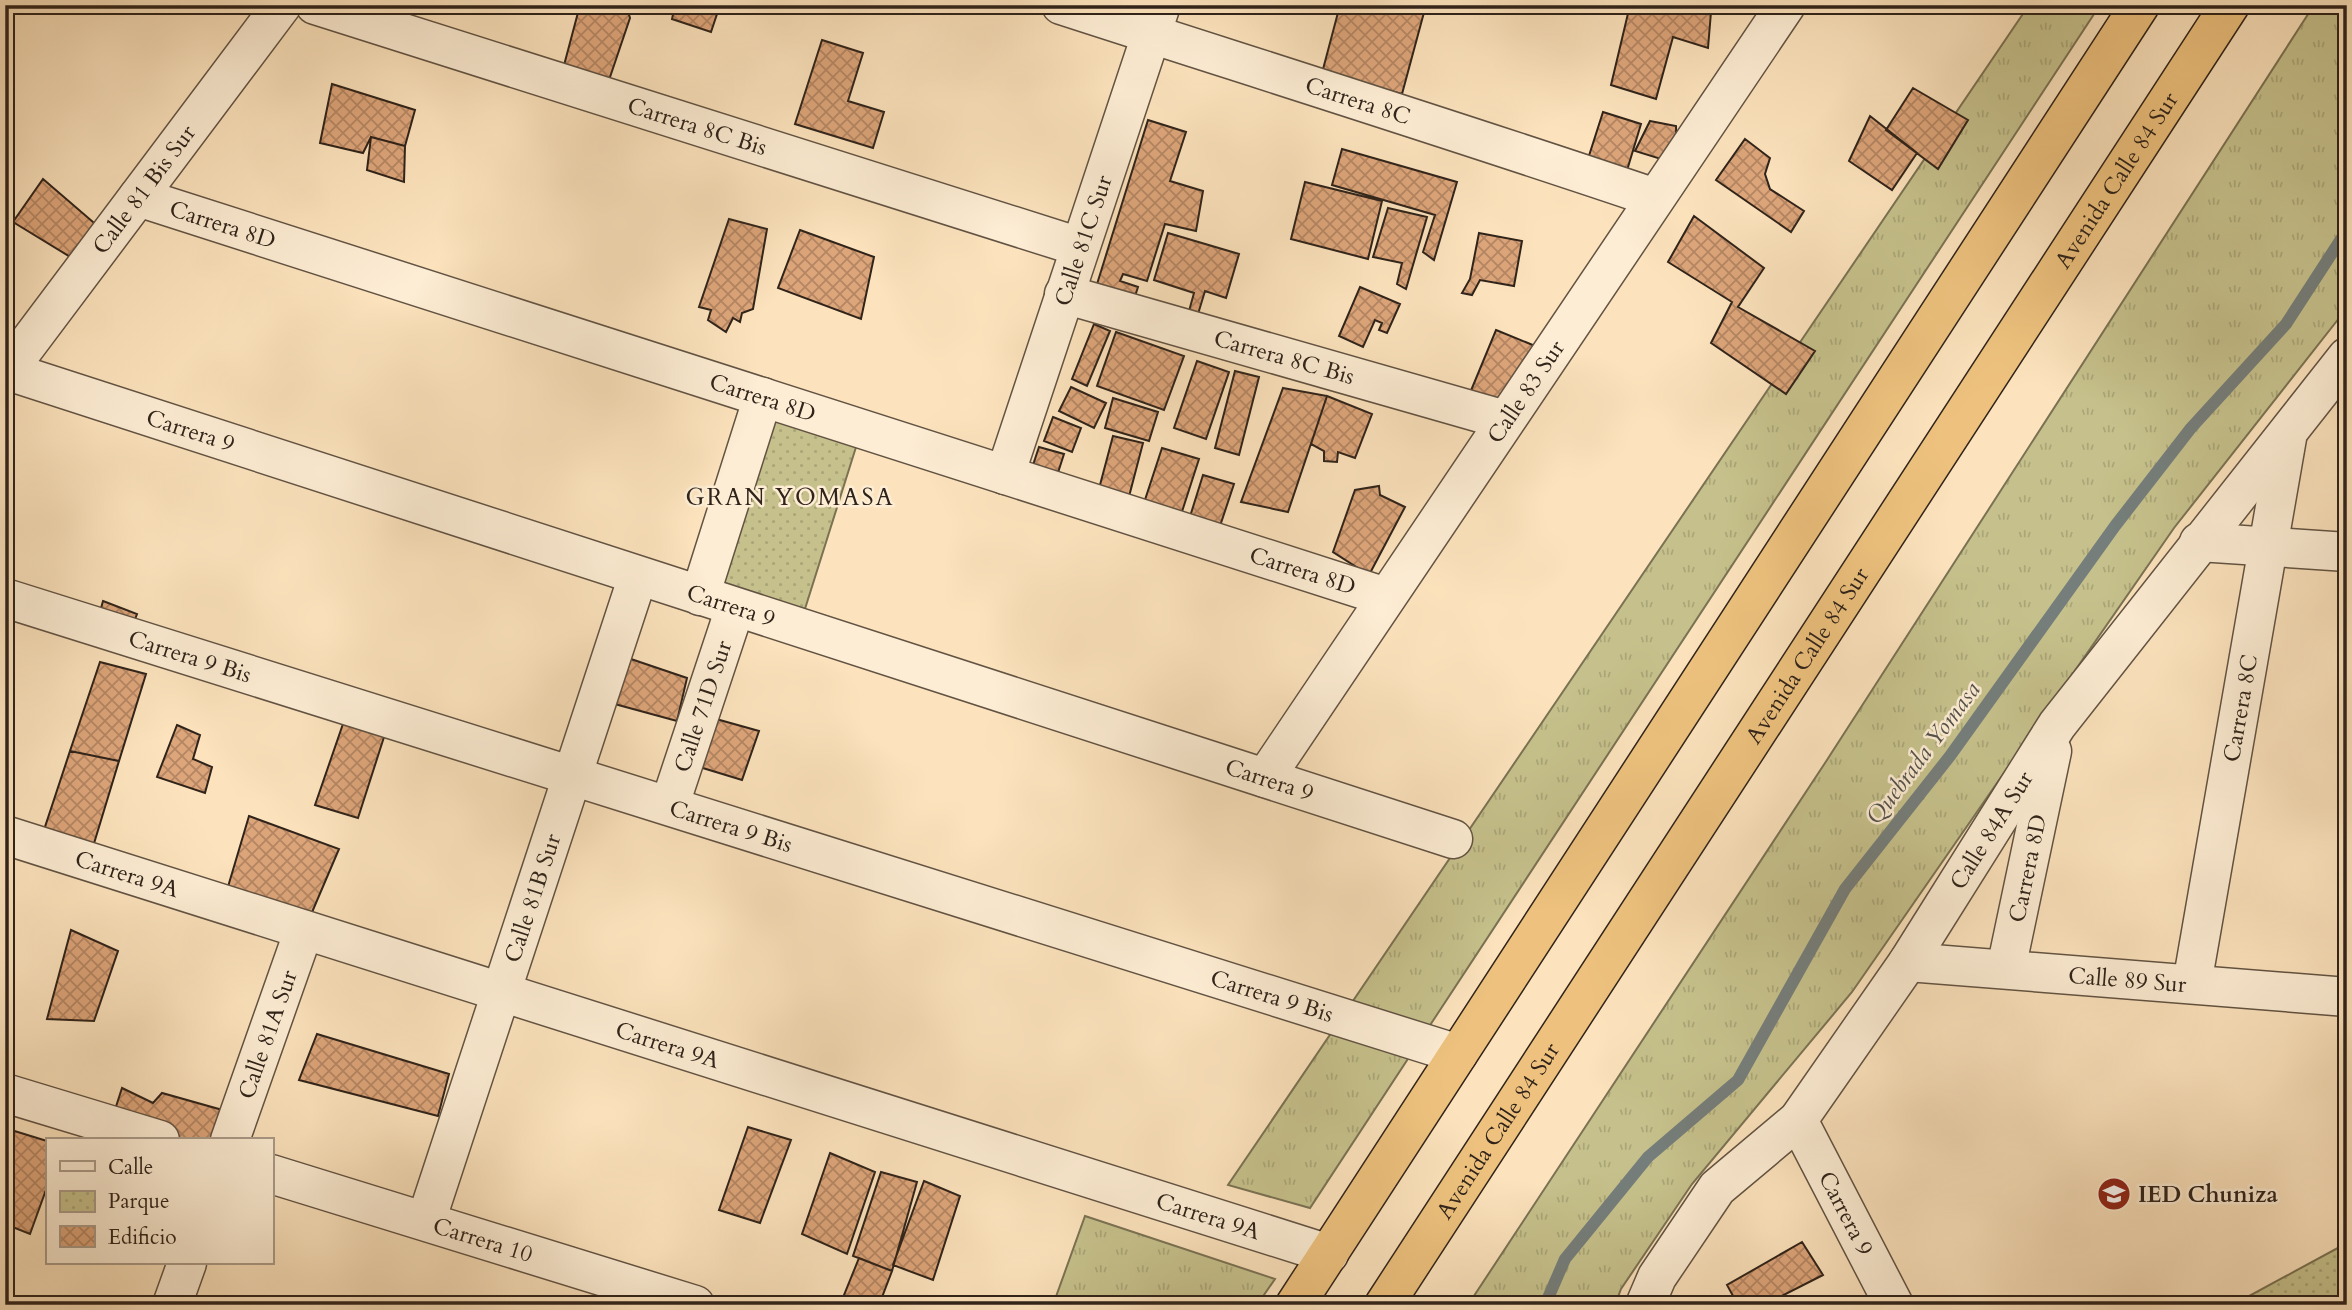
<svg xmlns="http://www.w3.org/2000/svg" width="2352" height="1310" viewBox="0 0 2352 1310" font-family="Cardo,serif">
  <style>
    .grass { fill: url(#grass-tufts); stroke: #7a7253; stroke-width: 2 }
    .park { fill: url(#park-dots); stroke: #7a7253; stroke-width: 2 }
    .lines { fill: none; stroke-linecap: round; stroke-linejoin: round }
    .stream { stroke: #757e7b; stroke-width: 12 }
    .building { fill: url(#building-cross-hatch); stroke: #2f231a; stroke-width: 2 }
    .minor-casing { stroke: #625343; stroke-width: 41 }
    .tertiary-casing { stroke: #625343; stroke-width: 41 }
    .trunk-casing { stroke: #2f231a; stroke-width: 41 }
    .minor { stroke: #fdedd4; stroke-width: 38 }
    .tertiary { stroke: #fdedd4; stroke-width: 38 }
    .trunk { stroke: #eec27e; stroke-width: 38 }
    .labels { text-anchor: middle; stroke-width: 5; stroke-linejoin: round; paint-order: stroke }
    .street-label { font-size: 23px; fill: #2f231a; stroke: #fdedd4 }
    .poi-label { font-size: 23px; font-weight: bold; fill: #2f231a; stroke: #fdedd4; text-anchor: start }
    .neighbourhood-label { font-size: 24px; letter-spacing: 2px; fill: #2f231a; stroke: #fdedd4 }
    .water-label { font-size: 24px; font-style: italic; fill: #52514b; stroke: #fdedd4 }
  </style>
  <defs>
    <pattern id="grass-tufts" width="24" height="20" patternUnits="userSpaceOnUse" patternTransform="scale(1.75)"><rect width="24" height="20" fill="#c6c18c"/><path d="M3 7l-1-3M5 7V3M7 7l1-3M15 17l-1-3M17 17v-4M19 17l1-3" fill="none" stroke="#aaa678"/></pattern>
    <pattern id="park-dots" width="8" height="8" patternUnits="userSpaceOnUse" patternTransform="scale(1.75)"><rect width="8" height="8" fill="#c6c18c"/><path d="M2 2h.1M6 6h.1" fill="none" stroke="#aaa678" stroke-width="1.8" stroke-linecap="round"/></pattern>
    <pattern id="building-cross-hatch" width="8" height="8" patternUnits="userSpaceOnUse" patternTransform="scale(1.75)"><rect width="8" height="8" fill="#dda57a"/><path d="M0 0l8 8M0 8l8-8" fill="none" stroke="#b48663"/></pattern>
  </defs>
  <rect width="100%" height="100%" fill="#fce3bd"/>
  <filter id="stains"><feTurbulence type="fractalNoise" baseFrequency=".00286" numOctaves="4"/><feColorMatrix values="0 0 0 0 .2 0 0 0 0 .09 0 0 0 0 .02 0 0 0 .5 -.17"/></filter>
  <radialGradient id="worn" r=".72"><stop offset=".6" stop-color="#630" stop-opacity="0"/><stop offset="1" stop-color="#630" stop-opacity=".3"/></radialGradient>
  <!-- grass -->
  <path class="grass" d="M2029,5h71l-790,1203 -82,-23z
    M2314,5h33v303l-173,220 -322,464 -160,192 -71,105 -6,16h-147l357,-542z
    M1085,1216l190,63 -18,26h-204z"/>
  <!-- park -->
  <path class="park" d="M765,414l92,30 -53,168 -94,-31z
    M2347,1243v62h-108l-1,-3z"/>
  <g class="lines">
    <!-- stream -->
    <path class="stream" d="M1545,1305l20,-46 83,-102 90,-77 107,-191 105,-133 165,-230 76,-98 95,-104 61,-94"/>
  </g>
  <!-- building -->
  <path class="building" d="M580,5h46l4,13 -21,62 -46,-11z
    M675,5h45l-9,27 -39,-13z
    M1340,5h86l-24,89 -80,-21z
    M1630,5h50l31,7 -3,36 -35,-11 -17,62 -45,-14z
    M822,40l41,13 -15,48 36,11 -11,36 -78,-24z
    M332,84l83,26 -10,36 -34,-9 -8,16 -43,-10z
    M1913,88l55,32 -30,49 -52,-39z
    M1603,112l38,12 -16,53 -39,-12z
    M1870,116l47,37 -25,37 -43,-29z
    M1148,120l38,12 -16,49 33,10 -7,40 -31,-7 -18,57 -24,-7 -3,7 18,6 -7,22 -38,-12z
    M1650,121l26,5 1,38 -42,-13z
    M371,137l34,9 -1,36 -37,-12z
    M1745,139l25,19 -5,16 5,15 34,22 -13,21 -75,-52z
    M1342,149l115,33 -23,78 -11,-8 12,-37 -103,-30z
    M43,179l57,49 -28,30 -59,-36z
    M1305,182l77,19 -14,58 -77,-20z
    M1388,208l39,9 -21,72 -9,-5 5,-21 -29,-6z
    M1694,216l70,52 -26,39 77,44 -29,43 -75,-51 21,-41 -64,-40z
    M729,219l38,10 -14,80 -11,4 -2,9 -7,-4 -7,14 -18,-12 3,-10 -12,-3z
    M800,230l74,27 -13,62 -83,-31z
    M1168,233l71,21 -13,44 -21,-7 -7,23 -9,-3 5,-18 -40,-13z
    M1479,233l43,8 -8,45 -34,-6 -8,15 -10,-2 8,-14z
    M1360,287l40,17 -13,29 -8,-3 3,-7 -7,-3 -12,27 -24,-11z
    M1094,324l16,7 -23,55 -15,-7z
    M1496,330l44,18 -38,62 -37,-5z
    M1116,332l68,24 -20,54 -67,-24z
    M1197,361l32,11 -23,67 -32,-11z
    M1235,371l24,6 -20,78 -24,-7z
    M1071,387l35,16 -12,25 -35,-17z
    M1283,388l44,8 -39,116 -47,-10z
    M1327,396l45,18 -17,44 -17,-6 -1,10 -13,-1v-10l-13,-7z
    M1113,398l45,14 -9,29 -44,-13z
    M1053,417l28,11 -9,24 -28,-11z
    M1113,436l30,7 -17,65 -30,-8z
    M1039,447l25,7 -10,31 -25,-8z
    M1162,448l37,11 -21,65 -37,-12z
    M1203,475l31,9 -16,48 -30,-9z
    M1379,486l1,9 25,12 -36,68 -36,-23 22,-62z
    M103,601l34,13 -7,18 -32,-13z
    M625,657l62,21 -10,43 -66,-18z
    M100,662l46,12 -27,87 -49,-10z
    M709,717l50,14 -17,49 -49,-15z
    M344,721l41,13 -27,84 -43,-13z
    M177,725l23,10 -7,24 19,8 -7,26 -48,-16z
    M70,751l49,10 -27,89 -49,-17z
    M249,816l90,33 -29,68 -83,-27z
    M71,930l47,21 -24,70 -47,-2z
    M317,1034l132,40 -11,42 -139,-36z
    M122,1088l31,15 9,-10 71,20 -10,27h-50l-61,-21z
    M748,1127l43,13 -31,83 -41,-13z
    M8,1129l39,12v46l-17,47 -25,-10v-84z
    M830,1153l45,19 -28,82 -45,-20z
    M881,1172l36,10 -25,89 -39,-15z
    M924,1181l36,15 -27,84 -40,-15z
    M1802,1242l21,33 -59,30h-26l-11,-20z
    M859,1258l33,13 -13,34h-39z"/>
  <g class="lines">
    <defs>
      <g id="minor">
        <path id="s1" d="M315,5l765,242"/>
        <path id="s2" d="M1061,5c198,64 396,126 594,193"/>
        <path id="s3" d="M138,197l1248,400"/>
        <path id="s4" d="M1064,294l441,126"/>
        <path id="s5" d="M8,371l1445,468"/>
        <path id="s6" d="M5,374l277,-369"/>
        <path id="s7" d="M1005,475l156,-470"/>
        <path d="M2199,542l148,10"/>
        <path d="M700,596l63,-199"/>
        <path id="s8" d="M5,598l1453,456"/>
        <path id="s9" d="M1265,778l521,-773"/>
        <path id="s10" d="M670,804l65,-196"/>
        <path id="s11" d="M1908,962l439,35"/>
        <path id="s12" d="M2006,969l46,-218"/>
        <path id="s13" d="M2192,984l95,-546"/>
        <path d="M5,1093l155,47"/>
        <path id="s14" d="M1798,1120l96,185"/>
        <path id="s15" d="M230,1140l74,-210"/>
        <path id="s16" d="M271,1174l424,131"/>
        <path id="s17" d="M426,1221l212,-645"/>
        <path d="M172,1305l15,-42"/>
        <path id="s18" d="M1645,1305l12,-28 60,-89 81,-68 110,-158 149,-237 290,-368"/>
      </g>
      <g id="tertiary">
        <path id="s19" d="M5,835l1324,419"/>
      </g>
      <g id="trunk">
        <path d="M1295,1305l845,-1300"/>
        <path id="s20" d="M1384,1305l846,-1300"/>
      </g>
    </defs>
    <!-- minor casing -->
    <use href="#minor" class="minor-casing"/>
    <!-- tertiary casing -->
    <use href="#tertiary" class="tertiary-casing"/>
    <!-- trunk casing -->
    <use href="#trunk" class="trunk-casing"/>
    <!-- minor -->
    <use href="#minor" class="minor"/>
    <!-- tertiary -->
    <use href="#tertiary" class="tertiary"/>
    <!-- trunk -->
    <use href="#trunk" class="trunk"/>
  </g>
  <!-- icons -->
  <defs>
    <symbol id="school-disc" viewBox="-11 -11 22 22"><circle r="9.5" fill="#8f2418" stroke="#fdedd4"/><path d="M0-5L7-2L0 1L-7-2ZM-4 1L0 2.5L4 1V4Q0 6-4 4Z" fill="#fff"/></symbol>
  </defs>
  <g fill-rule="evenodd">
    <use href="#school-disc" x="2095" y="1175" width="38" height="38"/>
  </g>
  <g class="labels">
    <!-- street labels -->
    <g class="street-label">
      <text dy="8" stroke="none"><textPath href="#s2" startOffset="312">Carrera 8C</textPath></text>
      <text dy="8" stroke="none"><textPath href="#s1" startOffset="401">Carrera 8C Bis</textPath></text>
      <text dy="8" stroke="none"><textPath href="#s20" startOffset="1342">Avenida Calle 84 Sur</textPath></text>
      <text dy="8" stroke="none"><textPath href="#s6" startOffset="231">Calle 81 Bis Sur</textPath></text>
      <text dy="8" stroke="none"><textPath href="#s3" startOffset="89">Carrera 8D</textPath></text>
      <text dy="8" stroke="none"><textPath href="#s7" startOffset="247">Calle 81C Sur</textPath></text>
      <text dy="8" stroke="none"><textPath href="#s4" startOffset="229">Carrera 8C Bis</textPath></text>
      <text dy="8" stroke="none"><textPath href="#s9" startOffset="466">Calle 83 Sur</textPath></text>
      <text dy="8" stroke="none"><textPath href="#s3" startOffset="656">Carrera 8D</textPath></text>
      <text dy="8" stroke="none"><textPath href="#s5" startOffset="192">Carrera 9</textPath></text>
      <text dy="8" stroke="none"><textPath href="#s3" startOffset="1223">Carrera 8D</textPath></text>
      <text dy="8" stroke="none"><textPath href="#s5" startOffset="760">Carrera 9</textPath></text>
      <text dy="8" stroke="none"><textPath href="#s8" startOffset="194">Carrera 9 Bis</textPath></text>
      <text dy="8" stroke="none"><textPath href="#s20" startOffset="775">Avenida Calle 84 Sur</textPath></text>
      <text dy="8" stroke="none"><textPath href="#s10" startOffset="103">Calle 71D Sur</textPath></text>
      <text dy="8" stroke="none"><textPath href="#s13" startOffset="280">Carrera 8C</textPath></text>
      <text dy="8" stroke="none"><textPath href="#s5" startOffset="1326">Carrera 9</textPath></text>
      <text dy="8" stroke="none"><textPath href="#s8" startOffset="761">Carrera 9 Bis</textPath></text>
      <text dy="8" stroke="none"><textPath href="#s18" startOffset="592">Calle 84A Sur</textPath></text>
      <text dy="8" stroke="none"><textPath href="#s12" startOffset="103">Carrera 8D</textPath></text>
      <text dy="8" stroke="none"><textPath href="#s19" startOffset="128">Carrera 9A</textPath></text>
      <text dy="8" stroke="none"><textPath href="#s17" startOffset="340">Calle 81B Sur</textPath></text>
      <text dy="8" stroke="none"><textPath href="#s11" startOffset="220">Calle 89 Sur</textPath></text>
      <text dy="8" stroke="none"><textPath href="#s8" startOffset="1328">Carrera 9 Bis</textPath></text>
      <text dy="8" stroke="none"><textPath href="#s15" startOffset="112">Calle 81A Sur</textPath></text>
      <text dy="8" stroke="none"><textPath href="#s19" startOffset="695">Carrera 9A</textPath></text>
      <text dy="8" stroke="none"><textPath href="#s20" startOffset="208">Avenida Calle 84 Sur</textPath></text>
      <text dy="8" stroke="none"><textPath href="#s14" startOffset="105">Carrera 9</textPath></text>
      <text dy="8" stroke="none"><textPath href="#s19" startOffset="1262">Carrera 9A</textPath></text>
      <text dy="8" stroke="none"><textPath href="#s16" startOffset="222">Carrera 10</textPath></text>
    </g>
    <!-- poi labels -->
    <g class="poi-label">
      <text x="2138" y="1202">IED Chuniza</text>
    </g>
    <!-- neighbourhood labels -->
    <g class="neighbourhood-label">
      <text x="790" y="505">GRAN YOMASA</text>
    </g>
    <!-- water labels -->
    <g class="water-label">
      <text transform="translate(1923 753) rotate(-53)" y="8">Quebrada Yomasa</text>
    </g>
  </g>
  <!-- margin -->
  <rect width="2352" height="1310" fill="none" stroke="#fce3bd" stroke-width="28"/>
  <rect x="7" y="7" width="2338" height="1296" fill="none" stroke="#2f231a" stroke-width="3.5"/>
  <rect x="14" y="14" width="2324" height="1282" fill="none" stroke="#2f231a" stroke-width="2"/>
  <!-- legend -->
  <rect x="46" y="1138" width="228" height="126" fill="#fdedd4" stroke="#ab9c8a" stroke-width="2"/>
  <rect x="60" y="1161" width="35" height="10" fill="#fdedd4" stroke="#ab9c8a" stroke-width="2"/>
  <text x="108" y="1174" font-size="21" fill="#2f231a">Calle</text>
  <rect x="60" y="1191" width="35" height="21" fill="url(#park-dots)" stroke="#ab9c8a" stroke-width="2"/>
  <text x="108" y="1208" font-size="21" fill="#2f231a">Parque</text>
  <rect x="60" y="1226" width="35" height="21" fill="url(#building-cross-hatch)" stroke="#ab9c8a" stroke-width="2"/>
  <text x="108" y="1244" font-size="21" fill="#2f231a">Edificio</text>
  <rect width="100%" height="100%" filter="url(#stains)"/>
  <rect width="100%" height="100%" fill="url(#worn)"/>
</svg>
